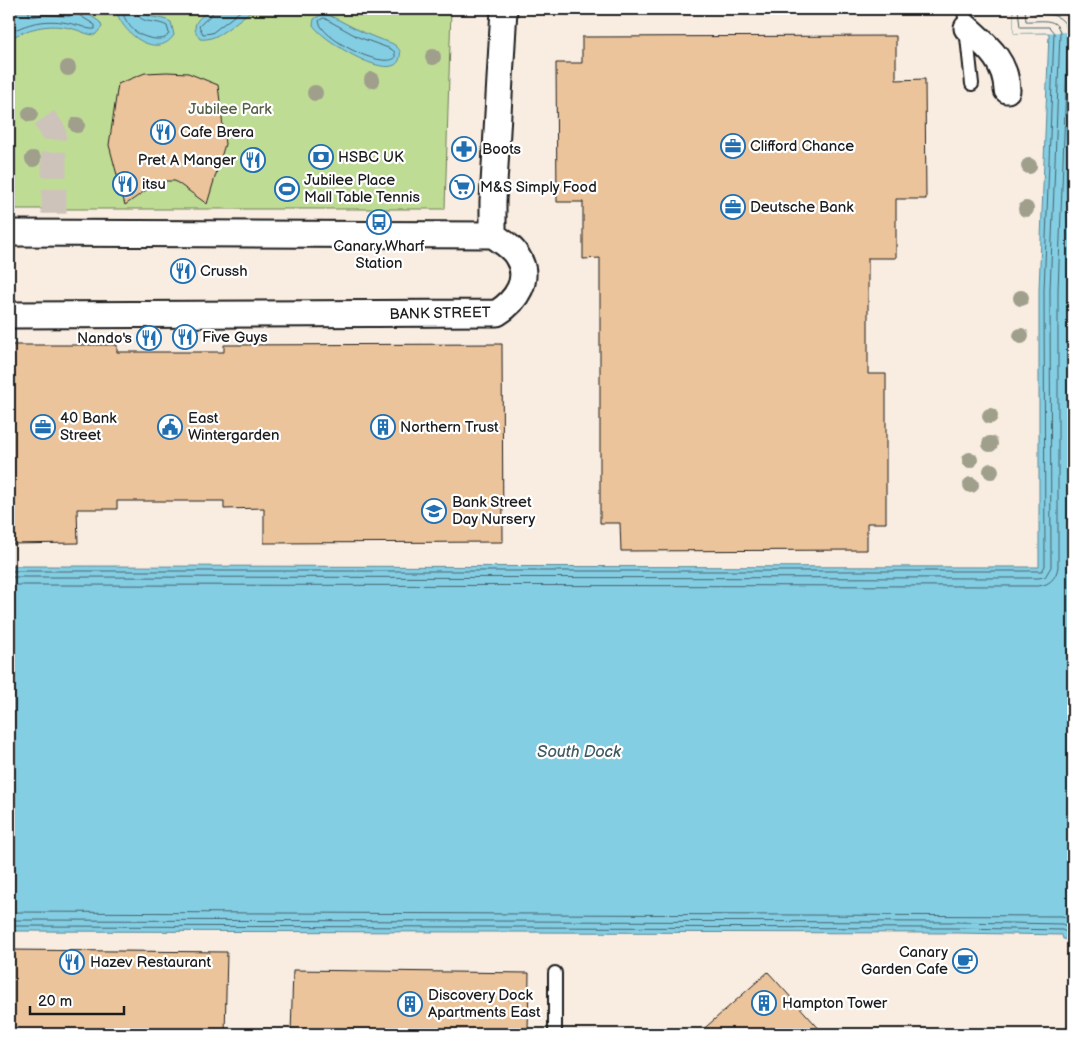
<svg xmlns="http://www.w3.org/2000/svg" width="1082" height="1043" viewBox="0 0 1082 1043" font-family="'Balsamiq Sans',sans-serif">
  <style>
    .green { fill: #bfdc94; stroke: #6e7c58 }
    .water { fill: #84cee4; stroke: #5a8794 }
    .pier { fill: #f9ede1 }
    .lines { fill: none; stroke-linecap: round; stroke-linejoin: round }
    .shore { stroke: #46636c; stroke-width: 1 }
    .building { fill: #ecc49b; stroke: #1c1c1c }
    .street-tunnel { stroke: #cdc3ba; stroke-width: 25; stroke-dasharray: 25 12; stroke-linecap: butt }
    .lane-casing { stroke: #1c1c1c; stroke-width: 16 }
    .street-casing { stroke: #1c1c1c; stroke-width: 29 }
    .lane { stroke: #fff; stroke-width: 12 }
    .street { stroke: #fff; stroke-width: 25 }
    .tree { fill: #9f9f8c }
    .labels { text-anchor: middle; stroke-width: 4.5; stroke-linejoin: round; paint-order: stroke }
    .park-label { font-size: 15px; fill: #555f46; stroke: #fff }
    .poi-label { font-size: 15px; fill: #1c1c1c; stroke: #fff; text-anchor: start }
    .street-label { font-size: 15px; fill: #1c1c1c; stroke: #fff }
    .water-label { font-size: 16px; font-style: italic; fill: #405a62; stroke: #fff }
  </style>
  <rect width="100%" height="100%" fill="#f9ede1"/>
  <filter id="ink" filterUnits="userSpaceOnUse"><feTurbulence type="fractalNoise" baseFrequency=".02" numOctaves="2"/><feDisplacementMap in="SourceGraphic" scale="10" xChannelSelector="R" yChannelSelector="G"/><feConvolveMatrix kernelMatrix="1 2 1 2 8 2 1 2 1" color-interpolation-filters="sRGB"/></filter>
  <g filter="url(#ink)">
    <!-- green -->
    <path class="green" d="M9,9h442l-6,200h-436z"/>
    <!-- water -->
    <path class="water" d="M23,9h51l8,1 18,12 2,5 -7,8c-7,0 -12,-3 -18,-5 -25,-8 -46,-3 -68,9v-24z
      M116,9h23c12,12 20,6 32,13l3,13c-17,26 -54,-3 -58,-26z
      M212,9h44c-17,7 -36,33 -56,30 -12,-15 0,-22 12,-30z
      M1014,9h59v931l-10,-1 -1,-4 -105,-2 -948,-2v-365l1030,1v-277l10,-257h-35z
      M324,13c19,8 35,19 55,26 6,2 13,3 18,8 3,3 4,6 3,10 -5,29 -77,-16 -87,-32l1,-6z"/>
    <!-- pier -->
    <path class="pier" d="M1014,9h59v23l-59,1z"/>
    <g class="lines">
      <!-- shore -->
      <path class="shore" d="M29,9v6l2,2 11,-2 28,1 1,-7
        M121,9c6,17 15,28 35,30 7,0 10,0 13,-6l-2,-7c-11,-7 -29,0 -31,-17
        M214,9l-2,5 -13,12 4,8 9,-1 31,-24
        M324,18l34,19 33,12 4,3v6c-14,11 -75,-20 -76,-37z
        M9,33c22,-12 43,-15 67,-8 7,1 12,5 19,4v-4l-16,-10 -2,-6
        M9,571h1033l3,-5 -1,-276 10,-257 -5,-6h-29l-2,-18
        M9,577l1029,1 7,-1 6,-10 -1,-277 10,-257c-3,-17 -21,-11 -34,-12l-1,-12
        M9,585l1029,1c12,-1 18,-8 20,-19v-277l10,-257c-3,-19 -18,-19 -34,-20l-2,-4
        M9,912l1053,4 11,4
        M9,920l948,2 105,2 11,5
        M9,926l948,2 105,2 11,5"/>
    </g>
    <!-- building -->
    <path class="building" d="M896,36v44l29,-1 1,120h-30v59h-28v116h18v149h-19v27l-246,1 -1,-28h-20v-265l-17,1v-57h-26l-1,-139h26v-26z
      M167,72l21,1 30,12 7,59 -18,60 -32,-23h-16l-34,24 -16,-60 9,-61 27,-11z
      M502,344l1,198 -239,1v-35l-40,1v-8h-107v8h-40l1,34 -69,1v-199h108v7h107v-7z
      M9,950l218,2 -2,82h-216z
      M293,970l236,3 -1,61h-237z
      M768,972l56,62h-126z"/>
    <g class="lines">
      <!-- street-tunnel -->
      <path class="street-tunnel" d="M44,118l10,14v102"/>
      <defs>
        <path id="lane" d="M964,9l8,75
          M555,1034v-61"/>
        <path id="street" d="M967,28c21,19 39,33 40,62
          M9,233l484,2c8,6 19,12 24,21 15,23 -1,45 -20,57l-488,2
          M493,235v-34l11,-192"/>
      </defs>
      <!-- lane casing -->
      <use href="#lane" class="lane-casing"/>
      <!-- street casing -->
      <use href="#street" class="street-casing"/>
      <!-- lane -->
      <use href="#lane" class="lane"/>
      <!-- street -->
      <use href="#street" class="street"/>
    </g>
    <!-- trees -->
    <g class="tree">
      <circle cx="433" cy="57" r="8"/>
      <circle cx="68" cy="68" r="8"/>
      <circle cx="372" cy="80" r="8"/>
      <circle cx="315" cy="93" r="8"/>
      <circle cx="30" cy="114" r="8"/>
      <circle cx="77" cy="125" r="8"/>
      <circle cx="33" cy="159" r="8"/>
      <circle cx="1029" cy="166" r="8"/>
      <circle cx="1026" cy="209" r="8"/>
      <circle cx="1021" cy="298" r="8"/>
      <circle cx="1021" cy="336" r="8"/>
      <circle cx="990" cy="416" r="8"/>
      <circle cx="990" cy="444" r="8"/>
      <circle cx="970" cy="460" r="8"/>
      <circle cx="991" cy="471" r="8"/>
      <circle cx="971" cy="485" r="8"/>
    </g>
  </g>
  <!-- icons -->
  <defs>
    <symbol id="restaurant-ring" viewBox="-11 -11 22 22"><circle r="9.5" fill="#fff" stroke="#1f6fb2" stroke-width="1.5"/><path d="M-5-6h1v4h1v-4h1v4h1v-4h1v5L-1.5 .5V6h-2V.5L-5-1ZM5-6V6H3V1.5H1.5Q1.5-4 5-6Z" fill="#1f6fb2"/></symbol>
    <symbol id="office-ring" viewBox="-11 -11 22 22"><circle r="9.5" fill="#fff" stroke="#1f6fb2" stroke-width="1.5"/><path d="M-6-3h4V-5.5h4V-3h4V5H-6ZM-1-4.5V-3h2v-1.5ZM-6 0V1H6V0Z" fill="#1f6fb2"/></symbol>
    <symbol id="pharmacy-ring" viewBox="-11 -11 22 22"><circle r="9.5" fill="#fff" stroke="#1f6fb2" stroke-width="1.5"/><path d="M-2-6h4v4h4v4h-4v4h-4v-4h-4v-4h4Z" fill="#1f6fb2"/></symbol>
    <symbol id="bank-ring" viewBox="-11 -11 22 22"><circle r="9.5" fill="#fff" stroke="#1f6fb2" stroke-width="1.5"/><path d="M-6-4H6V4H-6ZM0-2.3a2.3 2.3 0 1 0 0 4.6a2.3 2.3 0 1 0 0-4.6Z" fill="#1f6fb2"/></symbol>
    <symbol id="supermarket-ring" viewBox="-11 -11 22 22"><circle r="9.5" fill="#fff" stroke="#1f6fb2" stroke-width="1.5"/><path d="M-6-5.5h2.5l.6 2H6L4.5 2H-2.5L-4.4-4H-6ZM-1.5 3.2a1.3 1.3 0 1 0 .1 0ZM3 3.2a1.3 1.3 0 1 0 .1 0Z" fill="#1f6fb2"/></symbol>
    <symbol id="stadium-ring" viewBox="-11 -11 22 22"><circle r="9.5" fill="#fff" stroke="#1f6fb2" stroke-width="1.5"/><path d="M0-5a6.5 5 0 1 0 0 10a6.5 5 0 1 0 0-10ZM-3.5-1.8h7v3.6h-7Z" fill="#1f6fb2"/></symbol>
    <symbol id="bus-ring" viewBox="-11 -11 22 22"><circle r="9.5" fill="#fff" stroke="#1f6fb2" stroke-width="1.5"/><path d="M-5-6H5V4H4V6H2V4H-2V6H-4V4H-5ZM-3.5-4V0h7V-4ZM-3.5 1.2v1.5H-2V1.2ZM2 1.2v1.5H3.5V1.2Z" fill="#1f6fb2"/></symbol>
    <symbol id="civic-ring" viewBox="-11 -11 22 22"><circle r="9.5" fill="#fff" stroke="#1f6fb2" stroke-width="1.5"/><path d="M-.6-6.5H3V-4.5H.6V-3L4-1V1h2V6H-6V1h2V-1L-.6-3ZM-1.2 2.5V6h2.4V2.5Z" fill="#1f6fb2"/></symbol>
    <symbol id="building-ring" viewBox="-11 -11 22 22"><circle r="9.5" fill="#fff" stroke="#1f6fb2" stroke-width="1.5"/><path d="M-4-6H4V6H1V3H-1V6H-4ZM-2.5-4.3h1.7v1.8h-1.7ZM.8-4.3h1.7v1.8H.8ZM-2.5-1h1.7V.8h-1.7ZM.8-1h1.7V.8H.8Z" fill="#1f6fb2"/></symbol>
    <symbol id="school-ring" viewBox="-11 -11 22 22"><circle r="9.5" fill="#fff" stroke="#1f6fb2" stroke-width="1.5"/><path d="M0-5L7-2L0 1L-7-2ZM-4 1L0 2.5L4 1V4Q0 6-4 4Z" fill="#1f6fb2"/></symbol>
    <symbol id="cafe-ring" viewBox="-11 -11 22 22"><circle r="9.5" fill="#fff" stroke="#1f6fb2" stroke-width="1.5"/><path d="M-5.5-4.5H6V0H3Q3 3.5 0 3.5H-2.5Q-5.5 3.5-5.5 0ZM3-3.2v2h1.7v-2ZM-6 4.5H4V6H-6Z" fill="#1f6fb2"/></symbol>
  </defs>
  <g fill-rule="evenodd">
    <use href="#restaurant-ring" x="149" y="118" width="28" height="28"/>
    <use href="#office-ring" x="719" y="132" width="28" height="28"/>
    <use href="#pharmacy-ring" x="450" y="135" width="28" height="28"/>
    <use href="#bank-ring" x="307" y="143" width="28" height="28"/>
    <use href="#restaurant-ring" x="239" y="146" width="28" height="28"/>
    <use href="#restaurant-ring" x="111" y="170" width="28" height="28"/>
    <use href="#supermarket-ring" x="448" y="173" width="28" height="28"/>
    <use href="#stadium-ring" x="273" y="175" width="28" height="28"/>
    <use href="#office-ring" x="719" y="193" width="28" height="28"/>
    <use href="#bus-ring" x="365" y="208" width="28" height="28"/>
    <use href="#restaurant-ring" x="169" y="257" width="28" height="28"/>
    <use href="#restaurant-ring" x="171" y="323" width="28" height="28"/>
    <use href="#restaurant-ring" x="135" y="324" width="28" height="28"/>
    <use href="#office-ring" x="29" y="413" width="28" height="28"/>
    <use href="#civic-ring" x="156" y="413" width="28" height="28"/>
    <use href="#building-ring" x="369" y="413" width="28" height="28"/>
    <use href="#school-ring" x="420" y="497" width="28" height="28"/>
    <use href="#cafe-ring" x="951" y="947" width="28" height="28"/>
    <use href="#restaurant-ring" x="58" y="948" width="28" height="28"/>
    <use href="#building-ring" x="750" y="989" width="28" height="28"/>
    <use href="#building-ring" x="396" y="990" width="28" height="28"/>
  </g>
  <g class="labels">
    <!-- park labels -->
    <g class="park-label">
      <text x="230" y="114">Jubilee Park</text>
    </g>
    <!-- poi labels -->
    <g class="poi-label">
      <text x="180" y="137">Cafe Brera</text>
      <text x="750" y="151">Clifford Chance</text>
      <text x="482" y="154">Boots</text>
      <text x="338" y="162">HSBC UK</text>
      <text x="236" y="165" text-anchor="end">Pret A Manger</text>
      <text x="304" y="185">Jubilee Place<tspan x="304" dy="17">Mall Table Tennis</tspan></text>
      <text x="142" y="189">itsu</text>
      <text x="480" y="192">M&amp;S Simply Food</text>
      <text x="750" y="212">Deutsche Bank</text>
      <text x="379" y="251" text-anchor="middle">Canary Wharf<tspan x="379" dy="17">Station</tspan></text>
      <text x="200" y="276">Crussh</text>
      <text x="202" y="342">Five Guys</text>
      <text x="132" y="343" text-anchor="end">Nando's</text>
      <text x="60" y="423">40 Bank<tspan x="60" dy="17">Street</tspan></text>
      <text x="188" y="423">East<tspan x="188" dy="17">Wintergarden</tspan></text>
      <text x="400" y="432">Northern Trust</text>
      <text x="452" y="507">Bank Street<tspan x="452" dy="17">Day Nursery</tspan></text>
      <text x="948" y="957" text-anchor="end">Canary<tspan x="948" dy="17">Garden Cafe</tspan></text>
      <text x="90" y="967">Hazev Restaurant</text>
      <text x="428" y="1000">Discovery Dock<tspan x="428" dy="17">Apartments East</tspan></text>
      <text x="782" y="1008">Hampton Tower</text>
    </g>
    <!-- street labels -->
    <g class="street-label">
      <text transform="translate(440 313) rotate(-1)" y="5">BANK STREET</text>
    </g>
    <!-- water labels -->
    <g class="water-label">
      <text x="579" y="757">South Dock</text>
    </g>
  </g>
  <!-- margin -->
  <rect width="1082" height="1043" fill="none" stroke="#fff" stroke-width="30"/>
  <rect x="15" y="15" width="1052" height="1013" fill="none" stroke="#1c1c1c" stroke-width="2" filter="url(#ink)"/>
  <!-- scale -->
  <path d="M30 1006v8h94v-8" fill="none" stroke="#1c1c1c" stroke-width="2.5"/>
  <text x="38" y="1006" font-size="15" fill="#1c1c1c" stroke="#ffffff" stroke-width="4" paint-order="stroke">20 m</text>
</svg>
